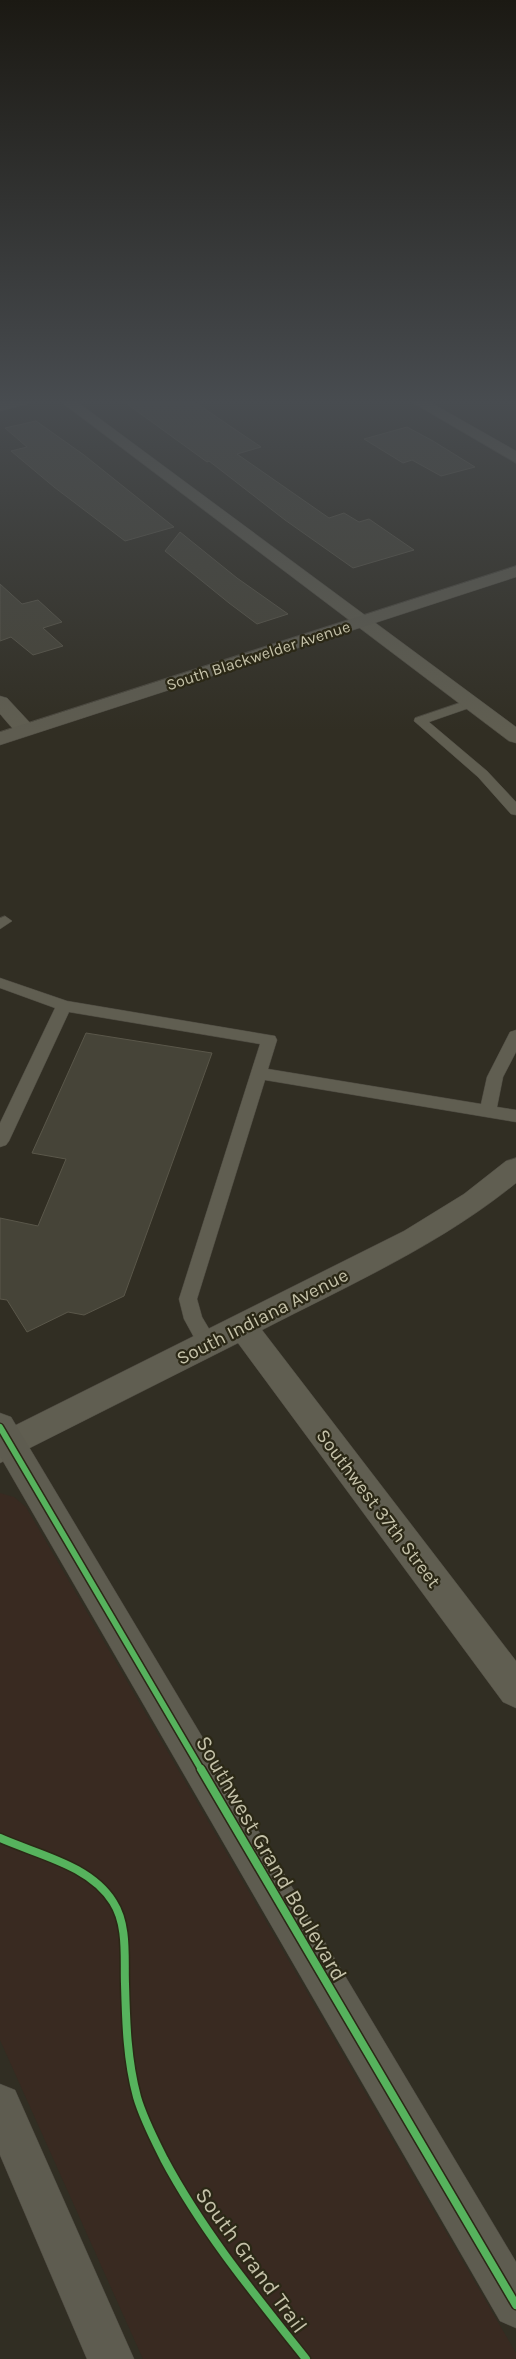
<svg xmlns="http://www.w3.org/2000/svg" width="516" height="2359" viewBox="0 0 516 2359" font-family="Karla,sans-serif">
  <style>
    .green { fill: #392a21 }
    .building { fill: #464438; stroke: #5a574a }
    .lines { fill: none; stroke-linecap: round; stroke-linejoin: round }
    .lane-casing { stroke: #4c4940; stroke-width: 1 }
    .street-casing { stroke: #4c4940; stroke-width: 1 }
    .secondary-casing { stroke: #4c4940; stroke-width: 1 }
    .lane { fill: #605e51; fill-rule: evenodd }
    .street { fill: #605e51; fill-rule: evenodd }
    .secondary { fill: #5e5c50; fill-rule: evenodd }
    .cycleway-far1-casing { stroke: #2b2816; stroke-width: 9 }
    .cycleway-casing { stroke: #2b2816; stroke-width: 11 }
    .cycleway-far1 { stroke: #56b35d; stroke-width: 6 }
    .cycleway { stroke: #56b35d; stroke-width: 8 }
    .labels { text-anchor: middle; stroke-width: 4.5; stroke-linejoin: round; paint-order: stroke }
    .far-street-label { font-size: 16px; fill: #c5c2a9; stroke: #2b2816 }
    .street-label { font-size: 19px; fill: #c5c2a9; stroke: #2b2816 }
    .near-street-label { font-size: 22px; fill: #c5c2a9; stroke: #2b2816 }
  </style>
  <rect width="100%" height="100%" fill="#312e23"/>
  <!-- green -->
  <path class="green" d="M0,1493l14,4 12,10 490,846v6h-373l-143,-319z"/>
  <!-- building -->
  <path class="building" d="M123,401h70l68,46 -24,7 92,64 15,-5 15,9 10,-3 45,31 -61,18 -68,-48 -76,-59 -2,1z
    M36,421l48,34 90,72 -49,14 -71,-54 -43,-36 16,-4 -22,-19z
    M407,427l26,14 42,26 -34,9 -29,-16 -9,3 -39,-24z
    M180,532l57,46 51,36 -31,10 -28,-21 -64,-52z
    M0,584l22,20 16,-4 24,22 -19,6 20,18 -30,9 -22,-18 -11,4z
    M86,1033l126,20 -88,243 -40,19 -16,-3 -41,20 -20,-32 -7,-1v-81l38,8 28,-67 -34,-6z"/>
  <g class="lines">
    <defs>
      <path id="lane" d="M471,699l6,4 -2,3 -46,16 58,49 29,31v13l-5,-1 -33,-37 -64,-56 1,-3z
        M5,916l7,5 -12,8v-11z
        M0,978l67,23 208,35 2,4 -9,29 213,35 6,-27 23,-45 6,-2v22l-13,25 -6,30 19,3v12l-251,-42 -68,219 5,18 16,27 -3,6 -7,2 -7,-2 -17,-31 -5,-20 81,-255 -191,-32 -60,129 -3,4 -6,2v-24l55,-115 -55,-20z"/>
      <path id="street" d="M6,401h24l-2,3 -28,7v-9z
        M60,401h16l440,326v16l-7,-2z
        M410,401h18l88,50v12z
        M0,696l7,2 26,28 3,4 -3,4c-16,4 -23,-9 -33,-20z
        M516,1158v25c-76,62 -167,102 -254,147l254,331v47l-13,-6 -265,-359 -238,120v-30l404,-202 60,-37 42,-33z"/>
      <path id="secondary" d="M516,566v11l-516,168v-13z
        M0,1413l11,4 505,845v66l-16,-7 -500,-865z
        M0,2084l15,6 119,269h-47l-87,-204z"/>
    </defs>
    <!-- lane casing -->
    <use href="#lane" class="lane-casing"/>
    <!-- street casing -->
    <use href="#street" class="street-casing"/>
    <!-- secondary casing -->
    <use href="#secondary" class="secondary-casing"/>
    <!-- lane -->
    <use href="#lane" class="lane"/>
    <!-- street -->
    <use href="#street" class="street"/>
    <!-- secondary -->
    <use href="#secondary" class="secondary"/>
    <defs>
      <path id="cycleway-far1" d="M0,1427l202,344"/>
      <path id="cycleway" d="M201,1769l315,536
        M0,1838c38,17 90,27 113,64 15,23 11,56 12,82 1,38 2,76 12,113 6,21 17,42 27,62 39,73 91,136 142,200"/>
    </defs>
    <!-- cycleway-far1 casing -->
    <use href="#cycleway-far1" class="cycleway-far1-casing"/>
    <!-- cycleway casing -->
    <use href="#cycleway" class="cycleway-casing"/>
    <!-- cycleway-far1 -->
    <use href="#cycleway-far1" class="cycleway-far1"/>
    <!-- cycleway -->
    <use href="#cycleway" class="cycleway"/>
  </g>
  <!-- sky -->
  <linearGradient id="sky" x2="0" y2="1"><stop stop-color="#1b1913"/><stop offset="0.55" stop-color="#484c50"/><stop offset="1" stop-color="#484c50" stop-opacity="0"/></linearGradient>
  <rect width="516" height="731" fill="url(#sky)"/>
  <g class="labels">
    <!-- far-street labels -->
    <g class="far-street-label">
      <text transform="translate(258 655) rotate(-18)" y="6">South Blackwelder Avenue</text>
    </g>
    <!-- street labels -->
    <g class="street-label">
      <text transform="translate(262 1316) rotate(-27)" y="7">South Indiana Avenue</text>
      <text transform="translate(379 1508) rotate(53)" y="7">Southwest 37th Street</text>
    </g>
    <!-- near-street labels -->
    <g class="near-street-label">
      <text transform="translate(272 1858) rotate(60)" y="8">Southwest Grand Boulevard</text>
      <text transform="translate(252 2260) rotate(54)" y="8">South Grand Trail</text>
    </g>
  </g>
</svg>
